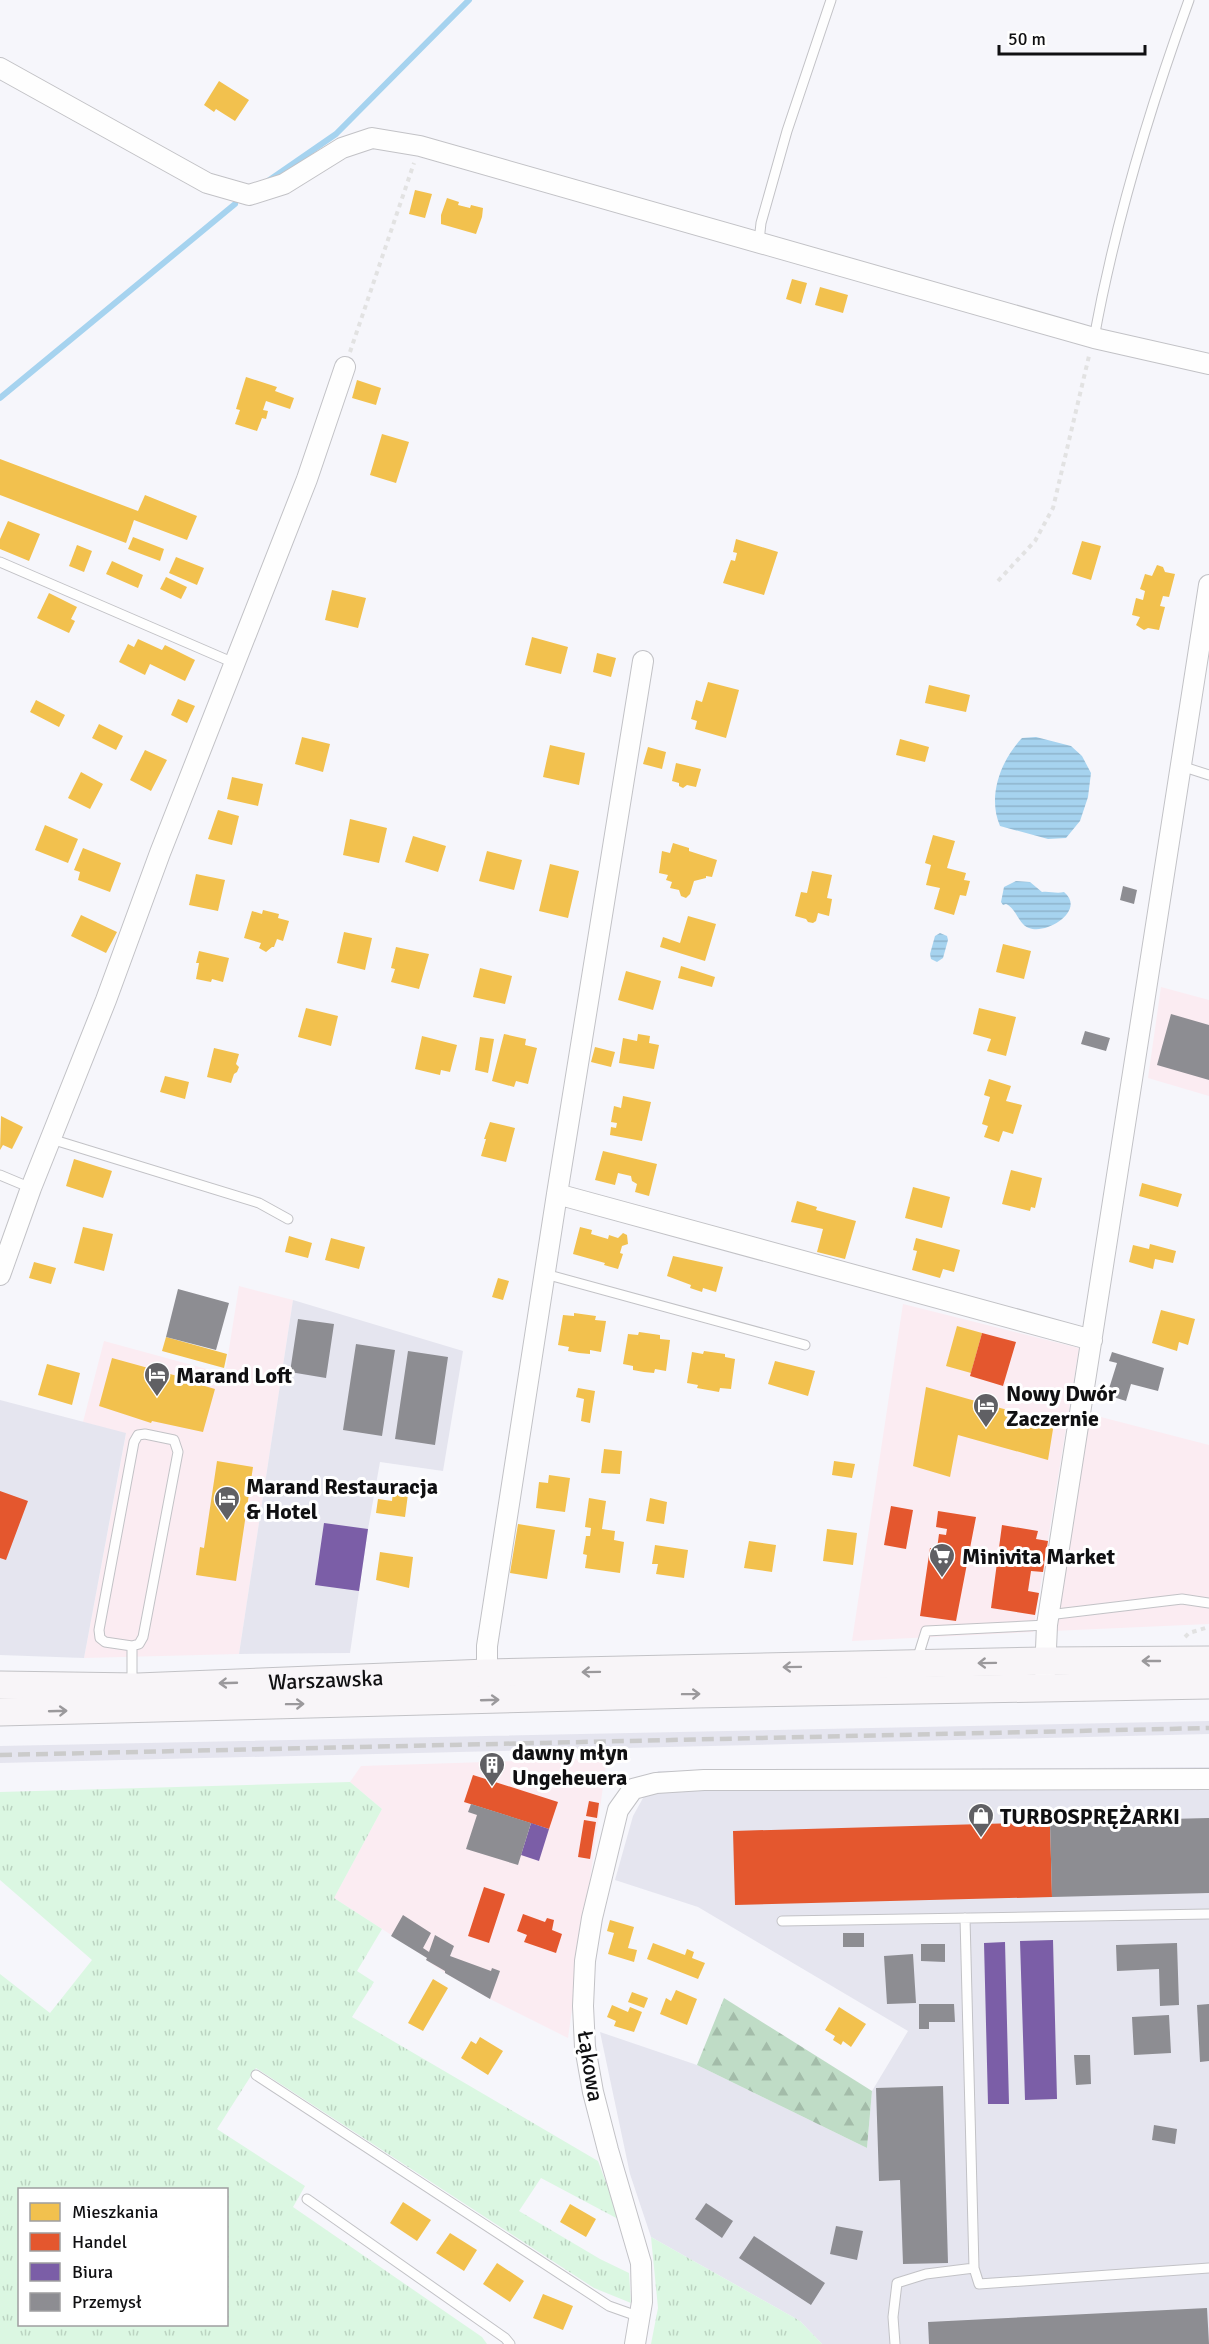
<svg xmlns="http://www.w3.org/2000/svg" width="1209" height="2344" viewBox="0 0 1209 2344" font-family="Signika,sans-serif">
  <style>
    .commercial { fill: #fbecf2 }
    .built { fill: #e5e5ef }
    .grass { fill: url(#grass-tufts); fill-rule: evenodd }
    .forest { fill: url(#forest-firs) }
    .water { fill: url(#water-rules) }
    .homes { fill: #f2c14e }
    .shops { fill: #e4572e }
    .offices { fill: #7b5ea7 }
    .industry { fill: #8d8d92 }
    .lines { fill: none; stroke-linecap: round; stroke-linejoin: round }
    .stream { stroke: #a6d3ef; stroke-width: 6 }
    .service-casing { stroke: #c2c2c6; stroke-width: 11 }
    .minor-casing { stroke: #c2c2c6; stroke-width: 22 }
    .secondary-casing { stroke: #c2c2c6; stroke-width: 29 }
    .path { stroke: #e2e2e2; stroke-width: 4; stroke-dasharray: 4.5 4.5; stroke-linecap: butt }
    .service { stroke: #fefefe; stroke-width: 9 }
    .minor { stroke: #fefefe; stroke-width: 20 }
    .secondary { stroke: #f8f5f8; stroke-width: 27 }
    .rail { stroke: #cbcbcb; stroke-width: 4.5; stroke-dasharray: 12 6; stroke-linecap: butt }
    .oneway { stroke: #9b999c }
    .labels { text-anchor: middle; stroke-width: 6; stroke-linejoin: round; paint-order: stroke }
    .poi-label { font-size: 22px; font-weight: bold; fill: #101012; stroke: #fff; text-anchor: start }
    .street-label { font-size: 22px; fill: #101012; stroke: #fff }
  </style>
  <defs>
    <pattern id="grass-tufts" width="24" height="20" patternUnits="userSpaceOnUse" patternTransform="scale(1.5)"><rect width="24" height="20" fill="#dbf7e2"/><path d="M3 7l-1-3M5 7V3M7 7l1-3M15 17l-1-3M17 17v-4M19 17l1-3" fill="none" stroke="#bbd3c1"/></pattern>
    <pattern id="forest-firs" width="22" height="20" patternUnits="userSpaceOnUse" patternTransform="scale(1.5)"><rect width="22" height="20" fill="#bfdcc6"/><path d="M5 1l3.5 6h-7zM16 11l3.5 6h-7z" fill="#a3bca9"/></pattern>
    <pattern id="water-rules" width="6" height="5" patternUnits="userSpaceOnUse" patternTransform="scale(1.5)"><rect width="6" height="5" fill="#a6d3ef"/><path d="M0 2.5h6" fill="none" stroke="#8eb4cc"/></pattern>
  </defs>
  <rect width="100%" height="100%" fill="#f6f6fb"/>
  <!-- commercial -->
  <path class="commercial" d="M1161,987l48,13v96l-61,-18z
    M239,1286l54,14 -54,354 -155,4 42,-224 -43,-12 21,-81 121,33z
    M903,1304l176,44 -46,284 -181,9z
    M1097,1416l112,29v179l-157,7 36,-213z
    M607,1758l-39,280 -78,-39 -45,-26 -19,-13 1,-2 -93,-60 48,-89 -32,-27 11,-16z"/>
  <!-- built -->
  <path class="built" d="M293,1300l170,51 -20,120 -63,-9 -12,67 -18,124 -111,1z
    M0,1400l126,33 -42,225 -84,-3z
    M1209,1721v13l-1209,29v-17z
    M1209,1767v577h-387l-22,-23 -149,-84 -21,-63 -30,-142 97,33 170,83 5,-57 36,-60 -210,-124 -83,-27 18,-64 25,-45z"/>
  <!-- grass -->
  <path class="grass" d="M350,1782l32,27 -48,89 48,31 -25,42 17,11 -22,35 246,144 22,59 -79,-42 -22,33 81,48 29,14 2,30 -37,-15 -338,-220 -39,61 88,57 -12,21 189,130 5,7h-487v-370l50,39 42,-53 -92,-80v-88zM20,2190h206v134h-206z
    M651,2237l149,84 22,23h-171l7,-36z"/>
  <!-- forest -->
  <path class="forest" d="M724,1998l148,93 -5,57 -170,-83z"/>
  <!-- water -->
  <path class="water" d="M1036,737l35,9 11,10 9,17 -3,24 -8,24 -14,17 -18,1 -48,-13c-13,-30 1,-66 22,-88z
    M1016,881l14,1 12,10c8,-1 14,2 22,0 22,18 -16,43 -35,36 -11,-4 -12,-19 -23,-24l-3,1 -2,-3 3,-15z
    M940,933l7,3 1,4 -5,18 -6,4 -6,-3 -1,-5 5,-18z"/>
  <!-- homes -->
  <path class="homes" d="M219,81l30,19 -14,21 -19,-12 -2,3 -10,-7z
    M415,190l17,4 -7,24 -16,-4z
    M447,198l12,4 -1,3 12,3 1,-3 12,3 -1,9 -6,17 -35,-10v-9z
    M792,279l15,4 -6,21 -15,-5z
    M820,287l28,8 -5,18 -28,-8z
    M246,377l31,10 -2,4 19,7 -4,11 -24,-8 -3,9 5,1 -2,8 -4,-1 -5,13 -22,-7 5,-14 -4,-1z
    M357,380l24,8 -5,17 -24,-7z
    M382,434l27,8 -13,41 -26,-8z
    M0,459l138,52 7,-16 52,21 -10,24 -53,-20 -8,23 -126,-48z
    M8,521l32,13 -11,27 -29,-12v-10z
    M133,537l31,12 -4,12 -32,-12z
    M736,539l42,13 -14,43 -41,-12 8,-23 4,1 2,-8 -4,-1z
    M1082,541l19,5 -10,34 -19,-6z
    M77,545l15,6 -8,21 -15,-6z
    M176,557l28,11 -7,17 -28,-12z
    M112,561l31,14 -5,13 -32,-14z
    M1157,565l6,2 2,5 10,2 -6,23 -6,-1 -3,10 5,1 -6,23 -11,-2 -4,2 -8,-5 4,-8 -8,-2 4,-17 7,2 2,-9 -5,-2 5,-15 7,2z
    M166,577l21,10 -6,12 -21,-10z
    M332,590l34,8 -8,30 -33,-8z
    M49,593l28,14 -6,12 4,2 -6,12 -32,-15z
    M532,637l36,10 -7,27 -36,-9z
    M138,639l24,11 3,-5 30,15 -10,21 -35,-17 -5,11 -26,-13 9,-18 6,3z
    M597,653l19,5 -5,19 -18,-5z
    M708,682l31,8 -13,48 -31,-9 2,-8 -6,-2 5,-19 6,2z
    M929,685l41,10 -4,17 -41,-9z
    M178,699l17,7 -8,17 -16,-8z
    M36,700l29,15 -6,12 -29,-15z
    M99,724l24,12 -7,14 -24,-12z
    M302,737l28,7 -7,28 -28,-8z
    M900,739l29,8 -4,15 -29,-7z
    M550,745l35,8 -6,32 -36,-8z
    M648,747l18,5 -4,17 -19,-5z
    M145,750l22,10 -16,31 -21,-11z
    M676,763l25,6 -5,18 -9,-2 -4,3 -4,-2v-3l-7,-2z
    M81,772l22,12 -13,25 -22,-11z
    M232,777l31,7 -5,22 -31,-7z
    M218,810l21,6 -7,29 -24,-6z
    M350,819l37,9 -8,35 -36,-8z
    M45,825l33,14 -10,24 -33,-13z
    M933,835l22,6 -8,27 19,5 -2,7 6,1 -4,15 -6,-1 -6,20 -20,-6 6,-21 -14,-3 5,-20 -6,-2z
    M413,836l33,10 -8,26 -33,-10z
    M673,843l16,5v3l28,9 -5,17 -6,-1v2l-12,3 -4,13 -4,4 -5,-2 -2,-6 -9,-2 2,-6 -6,-2 2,-5 -9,-2 3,-22 8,2z
    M83,848l38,15 -11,29 -32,-12 2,-8 -6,-2z
    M487,851l35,9 -8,30 -35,-9z
    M550,864l29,7 -11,47 -29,-7z
    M812,871l20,4 -5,23 5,1 -3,17 -11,-3 -2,8 -3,2 -5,-1 -2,-3 -11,-3 6,-24 6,1z
    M196,874l29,6 -7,31 -29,-6z
    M263,910l16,4 -1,4 11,3 -6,20 -6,-2 -3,8h-2l-6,5 -7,-4 2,-5 -17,-5 8,-27 10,3z
    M81,915l36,17 -11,21 -35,-17z
    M688,916l28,8 -11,37 -45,-14 3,-10 17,6z
    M344,932l28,6 -7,32 -28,-7z
    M1003,944l28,7 -7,28 -28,-7z
    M396,947l33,7 -10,35 -28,-7 4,-13 -4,-1z
    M199,951l30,7 -6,24 -11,-3 -1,3 -15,-3 3,-16h-3z
    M681,966l34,11 -3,10 -34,-9z
    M480,968l32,8 -7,28 -32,-7z
    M626,971l35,10 -8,29 -35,-10z
    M306,1008l32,8 -7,30 -33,-9z
    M979,1008l37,9 -10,39 -19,-5 4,-12 -18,-5z
    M504,1034l22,5 -1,6 12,3 -9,36 -12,-3 -2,6 -22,-6z
    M638,1034l12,2 -1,7 10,2 -5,24 -35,-6 4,-25 14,3z
    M422,1036l35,9 -7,27 -9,-2 -1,5 -25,-6z
    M480,1037l14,2 -6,34 -13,-3z
    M595,1047l20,5 -4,15 -20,-5z
    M214,1048l25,6 -3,10 3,3 -2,5 -3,2 -3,9 -24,-6z
    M165,1076l24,6 -4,17 -25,-7z
    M989,1079l22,7 -5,15 16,4 -9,29 -10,-3 -4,11 -15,-5 4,-11 -6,-2 8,-27 -6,-2z
    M623,1096l28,6 -9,39 -32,-6 1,-8 5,1 1,-5 -6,-1 3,-16 7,2z
    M1,1116l22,11 -11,22 -9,-4 -3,5z
    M490,1122l25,6 -9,34 -25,-6 5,-17h-2z
    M603,1151l54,13 -8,32 -14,-4 2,-8 -5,-3 -1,-5 -13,-3 -3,12 -20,-5z
    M74,1159l38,12 -9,27 -37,-12z
    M1011,1170l31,8 -7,30 -4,-1 -1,4 -28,-7z
    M1142,1183l40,11 -4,13 -39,-11z
    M913,1187l37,10 -8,31 -37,-10z
    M797,1201l20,6 -1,3 40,11 -11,38 -28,-7 6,-23 -32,-7z
    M83,1227l30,7 -9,37 -30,-8z
    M580,1227l12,3 -1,4 17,5 1,-4 9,3 5,-5 4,2 1,9 -6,2 -2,7 3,1 -5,15 -14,-4 1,-2 -32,-9z
    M289,1236l23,7 -4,15 -23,-6z
    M331,1238l34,9 -6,22 -34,-9z
    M916,1238l44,12 -6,22 -11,-3 -3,9 -28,-8 5,-19 -4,-1z
    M1150,1244l26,7 -3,12 -18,-4 -2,10 -24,-7 4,-17 16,4z
    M673,1256l50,11 -7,25 -13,-4 -1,4 -12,-4 1,-3 -24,-9z
    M34,1262l22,6 -5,16 -22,-6z
    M498,1278l11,3 -6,19 -11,-3z
    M1161,1310l34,9 -7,26 -9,-3 -2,9 -25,-8z
    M574,1313l22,3 -1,4 11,1 -5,31 -11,-2v4l-11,-1 -11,-2 1,-4 -11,-2 5,-30 11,1z
    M957,1326l25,7 -11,40 -25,-7z
    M639,1332l21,3v4l10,1 -4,31 -11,-2 -1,4 -10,-1 -11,-2v-4l-10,-2 5,-30 10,1z
    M166,1337l61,17 -3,14 -62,-17z
    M704,1351l21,3v3l10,2 -4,30 -11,-1 -1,4 -22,-4 1,-3 -11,-2 5,-31 11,2z
    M112,1358l87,24 -1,2 17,5 -12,43 -51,-11 -1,2 -52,-17z
    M775,1361l40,10 -7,25 -40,-12z
    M47,1364l33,9 -8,32 -34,-10z
    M926,1387l128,36 -6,37 -90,-25 -8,42 -37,-11z
    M578,1388l17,3 -5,32 -9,-2 3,-22 -8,-2z
    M604,1449l18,2 -2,23 -19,-1z
    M217,1461l36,6 -17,114 -40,-6 4,-28 4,1z
    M834,1461l21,3 -3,14 -20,-3z
    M549,1475l21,3 -5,34 -29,-4 3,-26 9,1z
    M393,1492l15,2 -3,23 -29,-4 2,-14 14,2z
    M589,1498l17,3 -4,28 13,2 -1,9 10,2 -4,31 -35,-5 2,-13 -4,-1 3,-18h4l1,-8 -6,-1z
    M650,1498l17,4 -3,22 -18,-3z
    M518,1524l37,6 -8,49 -37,-6z
    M827,1529l30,4 -4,32 -30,-4z
    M749,1541l27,4 -4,27 -28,-4z
    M655,1545l33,5 -4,28 -28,-4 2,-10h-6z
    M380,1552l33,5 -4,31 -33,-8z
    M610,1920l24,7 -6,21 9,2 -3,12 -26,-8 6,-21 -7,-2z
    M653,1943l32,12 2,-6 7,3 -2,6 13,5 -7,16 -51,-20z
    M433,1979l15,9 -25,43 -15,-8z
    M676,1990l21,9 -10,26 -27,-11 6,-16 5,3z
    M632,1992l16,6 -4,10 -16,-6z
    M612,2005l16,7 2,-5 12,5 -8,20 -20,-6 2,-5 -9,-4z
    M839,2007l27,17 -15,23 -8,-6 -2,4 -8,-5 2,-4 -10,-6z
    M480,2037l23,14 -15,24 -27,-17 10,-17 5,3z
    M403,2202l28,18 -14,21 -27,-18z
    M570,2204l26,15 -10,18 -26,-15z
    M450,2233l27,17 -13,21 -28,-18z
    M497,2263l27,18 -14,21 -27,-18z
    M543,2294l30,12 -10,24 -30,-12z"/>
  <!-- shops -->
  <path class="shops" d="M982,1333l34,9 -13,44 -33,-10z
    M0,1491l28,10 -22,59 -6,-2z
    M891,1506l22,4 -7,39 -22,-4z
    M938,1511l38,6 -20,104 -36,-5 10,-68 7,1 2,-15 7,1 1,-6 -11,-2z
    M1002,1525l36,6 -2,8 12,2 -5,31 -12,-1 -3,20 11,2 -4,22 -44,-7z
    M473,1775l85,27 -9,27 -85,-27z
    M589,1801l10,2 -2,15 -11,-2z
    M584,1820l12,2 -6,37 -12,-2z
    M1050,1822l2,75 -317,8 -2,-74z
    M484,1887l21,7 -16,49 -21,-7z
    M523,1914l22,8 2,-4 7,2 -2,10 10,4 -6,19 -32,-11 3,-7 -10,-4z"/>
  <!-- offices -->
  <path class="offices" d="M324,1523l44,6 -9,62 -44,-6z
    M531,1823l18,6 -10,32 -18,-6z
    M1053,1940l4,159 -32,1 -5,-159z
    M1005,1942l4,162h-21l-4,-161z"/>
  <!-- industry -->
  <path class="industry" d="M1123,886l14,4 -3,14 -14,-4z
    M1171,1014l38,11v55l-52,-15z
    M1085,1031l25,7 -4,13 -25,-7z
    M178,1289l51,14 -13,47 -50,-13z
    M298,1319l36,5 -8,54 -36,-6z
    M356,1344l39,6 -13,86 -39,-6z
    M408,1351l40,6 -13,88 -40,-6z
    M1112,1352l52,16 -6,23 -27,-7 -5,17 -19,-6 10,-32 -8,-2z
    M471,1804l60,19 -13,42 -52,-16 11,-34 -9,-3z
    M1209,1818v75l-157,4 -2,-75z
    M403,1915l28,18 -8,15 6,4 6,-17 19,11 -4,10 41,15 1,-3 8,3 -10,28 -45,-26v-2l-19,-11 1,-2 -36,-22z
    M843,1933h21v14h-21z
    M1177,1943l2,62 -19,1 -1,-37 -42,2 -1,-26z
    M921,1944h24v18l-24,-1z
    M913,1954l3,49 -29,1 -3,-48z
    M919,2004h35l1,18h-26v7h-10z
    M1209,2004v57l-9,1 -3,-57z
    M1169,2015l2,38 -37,2 -2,-38z
    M1074,2055h16l1,29 -15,1z
    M943,2086l5,177 -45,1 -3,-84 -21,1 -3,-93z
    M1154,2125l23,4 -2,15 -23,-4z
    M706,2203l27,18 -11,17 -27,-19z
    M836,2226l27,5 -6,29 -27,-6z
    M754,2236l71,47 -14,22 -72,-47z
    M1207,2308l2,36h-280l-1,-22z"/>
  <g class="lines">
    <!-- stream -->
    <path class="stream" d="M268,181l68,-47 133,-134
      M0,398l235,-194"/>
    <defs>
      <path id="service" d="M759,241l2,-18 26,-92 44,-131
        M1094,338c21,-115 55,-228 95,-338
        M0,562l234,101
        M1181,766l28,9
        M51,1139l208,64 29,16
        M0,1175l31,13
        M545,1274l260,71
        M1048,1615l134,-16 27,4
        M132,1646l-27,-4 -5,-4 -1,-8 35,-188 4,-7 7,-1 29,6 4,12 -35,185 -4,7 -7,2v38
        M917,1660l9,-29 121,-6
        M965,1918l9,350 5,16 230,-16
        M782,1921l427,-7
        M256,2075l353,231 31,11
        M307,2199l198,139 5,6
        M895,2344l-2,-27 4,-34 29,-9 48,-6"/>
      <path id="minor" d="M0,68l207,115 42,12 35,-11 58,-36 30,-10 48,8 674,192 115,26
        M557,1194l535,146
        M0,1275l31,-87 75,-188 54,-147 147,-374 38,-112
        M487,1673v-27l70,-452 86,-533
        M1045,1673l2,-48 162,-1040
        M635,2344l7,-42 -1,-39 -33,-113 -15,-58 -8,-45 -2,-41 2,-45 7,-43 26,-108 15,-21 23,-6 48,-3 505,-1"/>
      <g id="secondary">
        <path id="s1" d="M0,1685l138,2 349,-14 558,-12 164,-1"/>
        <path d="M0,1712l696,-18 513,-9"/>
      </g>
    </defs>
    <!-- service casing -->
    <use href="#service" class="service-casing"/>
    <!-- minor casing -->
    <use href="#minor" class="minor-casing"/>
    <!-- secondary casing -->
    <use href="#secondary" class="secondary-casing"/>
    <!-- path -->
    <path class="path" d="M350,352l64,-189
      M998,581l37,-40 18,-33 36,-152
      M1185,1637l4,-4 20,-6"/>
    <!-- service -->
    <use href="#service" class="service"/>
    <!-- minor -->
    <use href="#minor" class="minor"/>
    <!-- secondary -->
    <use href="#secondary" class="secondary"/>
    <!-- rail -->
    <path class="rail" d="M0,1755l1209,-27"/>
  </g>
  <!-- one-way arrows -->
  <defs><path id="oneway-shaft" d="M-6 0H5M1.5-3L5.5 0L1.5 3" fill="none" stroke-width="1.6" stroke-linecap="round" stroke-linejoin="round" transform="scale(1.5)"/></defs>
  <g class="oneway">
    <use href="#oneway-shaft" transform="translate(1151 1661) rotate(180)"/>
    <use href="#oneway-shaft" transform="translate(987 1663) rotate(179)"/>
    <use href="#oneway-shaft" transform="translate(792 1667) rotate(179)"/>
    <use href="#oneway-shaft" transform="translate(591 1672) rotate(179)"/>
    <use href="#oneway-shaft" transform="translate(228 1683) rotate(178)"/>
    <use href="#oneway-shaft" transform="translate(691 1694) rotate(-1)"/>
    <use href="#oneway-shaft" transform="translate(490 1700) rotate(-2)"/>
    <use href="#oneway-shaft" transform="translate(295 1704) rotate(-1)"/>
    <use href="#oneway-shaft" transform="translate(58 1711) rotate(-2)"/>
  </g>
  <!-- icons -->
  <defs>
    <symbol id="hotel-pin" viewBox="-11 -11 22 30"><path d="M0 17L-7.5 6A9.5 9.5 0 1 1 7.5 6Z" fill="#606064" stroke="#fff"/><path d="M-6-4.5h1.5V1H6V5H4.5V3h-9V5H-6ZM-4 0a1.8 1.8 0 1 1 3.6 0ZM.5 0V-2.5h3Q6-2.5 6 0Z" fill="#fff"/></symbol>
    <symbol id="supermarket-pin" viewBox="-11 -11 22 30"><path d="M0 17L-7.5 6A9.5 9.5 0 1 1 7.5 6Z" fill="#606064" stroke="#fff"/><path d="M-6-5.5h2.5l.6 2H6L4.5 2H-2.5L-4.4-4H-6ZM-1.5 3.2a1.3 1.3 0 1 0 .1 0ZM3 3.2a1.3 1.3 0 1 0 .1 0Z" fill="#fff"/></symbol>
    <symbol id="building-pin" viewBox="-11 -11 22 30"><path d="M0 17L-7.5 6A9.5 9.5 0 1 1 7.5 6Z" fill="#606064" stroke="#fff"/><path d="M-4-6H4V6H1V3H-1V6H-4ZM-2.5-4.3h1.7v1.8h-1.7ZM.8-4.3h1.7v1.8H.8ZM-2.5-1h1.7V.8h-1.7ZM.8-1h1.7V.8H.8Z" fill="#fff"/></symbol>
    <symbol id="shop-pin" viewBox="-11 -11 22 30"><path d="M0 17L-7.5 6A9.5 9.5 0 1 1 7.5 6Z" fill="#606064" stroke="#fff"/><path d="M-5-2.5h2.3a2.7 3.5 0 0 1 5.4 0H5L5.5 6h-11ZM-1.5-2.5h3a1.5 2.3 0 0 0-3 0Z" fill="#fff"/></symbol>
  </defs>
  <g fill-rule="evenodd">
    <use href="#hotel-pin" x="142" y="1360" width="30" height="40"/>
    <use href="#hotel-pin" x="971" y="1391" width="30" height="40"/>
    <use href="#hotel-pin" x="212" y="1484" width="30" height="40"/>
    <use href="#supermarket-pin" x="927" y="1541" width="30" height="40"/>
    <use href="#building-pin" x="477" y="1750" width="30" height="40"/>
    <use href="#shop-pin" x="966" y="1801" width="30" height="40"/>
  </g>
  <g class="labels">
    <!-- poi labels -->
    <g class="poi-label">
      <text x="176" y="1383">Marand Loft</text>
      <text x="1006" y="1401">Nowy Dwór<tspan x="1006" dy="25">Zaczernie</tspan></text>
      <text x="246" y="1494">Marand Restauracja<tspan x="246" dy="25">&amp; Hotel</tspan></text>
      <text x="962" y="1564">Minivita Market</text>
      <text x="512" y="1760">dawny młyn<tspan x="512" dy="25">Ungeheuera</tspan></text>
      <text x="1000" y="1824">TURBOSPRĘŻARKI</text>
    </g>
    <!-- street labels -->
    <g class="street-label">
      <text dy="8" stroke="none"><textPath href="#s1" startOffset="326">Warszawska</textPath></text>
      <text transform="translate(591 2066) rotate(81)" y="8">Łąkowa</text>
    </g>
  </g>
  <!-- legend -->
  <rect x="18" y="2188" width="210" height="138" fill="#ffffff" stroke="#9f9fa0" stroke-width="1.5"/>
  <rect x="30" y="2203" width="30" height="18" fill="#f2c14e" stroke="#9f9fa0" stroke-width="1.5"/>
  <text x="72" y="2218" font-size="18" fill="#101012">Mieszkania</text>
  <rect x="30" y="2233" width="30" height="18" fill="#e4572e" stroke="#9f9fa0" stroke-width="1.5"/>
  <text x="72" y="2248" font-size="18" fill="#101012">Handel</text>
  <rect x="30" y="2263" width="30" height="18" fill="#7b5ea7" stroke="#9f9fa0" stroke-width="1.5"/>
  <text x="72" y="2278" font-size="18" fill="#101012">Biura</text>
  <rect x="30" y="2293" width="30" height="18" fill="#8d8d92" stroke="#9f9fa0" stroke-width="1.5"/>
  <text x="72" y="2308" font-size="18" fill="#101012">Przemysł</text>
  <!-- scale -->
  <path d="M999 45v9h146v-9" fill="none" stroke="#101012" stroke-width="3"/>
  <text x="1008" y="45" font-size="18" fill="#101012" stroke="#ffffff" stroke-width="4.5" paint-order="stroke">50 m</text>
</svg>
